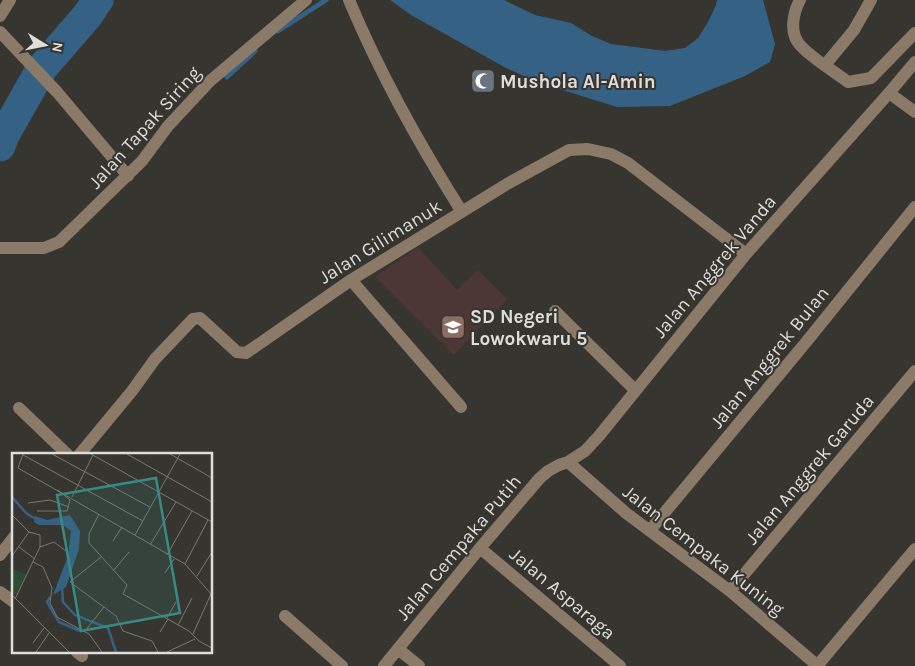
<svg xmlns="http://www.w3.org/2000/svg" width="915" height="666" viewBox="0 0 915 666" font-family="Karla,sans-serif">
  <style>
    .education { fill: #4c3736 }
    .water { fill: #356185 }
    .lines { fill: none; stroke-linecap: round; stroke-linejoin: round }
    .stream { stroke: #356185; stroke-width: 5 }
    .river { stroke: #356185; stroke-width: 31 }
    .minor { stroke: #8a7a67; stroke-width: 12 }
    .labels { text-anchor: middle; stroke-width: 4; stroke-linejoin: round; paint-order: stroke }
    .poi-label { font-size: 19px; font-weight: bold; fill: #deddda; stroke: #373530; text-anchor: start }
    .street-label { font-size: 19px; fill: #deddda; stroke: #373530 }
    .inset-river { fill: none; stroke: #356185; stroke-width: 2.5 }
    .inset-road { fill: none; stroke: #7a7874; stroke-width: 1 }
    .view { fill: #388b84; fill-opacity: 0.15; stroke: #388b84; stroke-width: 2.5 }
    .inset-edge { fill: none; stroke: #deddda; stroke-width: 2.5 }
  </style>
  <rect width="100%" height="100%" fill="#373530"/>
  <!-- education -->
  <path class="education" d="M418,247l39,43 21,-20 29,29 -53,56 -79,-78z"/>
  <!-- water -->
  <path class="water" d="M390,0h114l31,15 36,8 21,13 19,8 54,7 20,-3 13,-10 10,-16 8,-17 1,-5h46l12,44 -5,18 -25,14 -75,30 -53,1 -77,-24 -34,-15 -95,-53z"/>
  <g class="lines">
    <!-- stream -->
    <path class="stream" d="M278,31l48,-31
      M227,77l28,-26"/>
    <!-- river -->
    <path class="river" d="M0,146l4,-11 38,-67 45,-52 11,-16"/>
    <!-- minor -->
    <path class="minor" d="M349,0c31,74 70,144 113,212
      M800,0c-7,13 -11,33 0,45 10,12 35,27 48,37l23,-4 44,-45
      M0,16l10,-16
      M0,32l57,60 71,84
      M825,65l29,-35 17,-30
      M889,93l26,19
      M0,248h44l15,-6 83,-81 26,-35 42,-45 96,-81
      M351,280l110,127
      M555,311l80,79
      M19,408l49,47
      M79,455l53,-64 23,-32 38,-40 7,-1 37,34 9,1 105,-73 156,-96 62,-34 19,-1 23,5 17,9 118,91
      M568,462l58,51 104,78 88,75
      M651,529l156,-188 108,-134
      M480,548l140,118
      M0,555l14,-18
      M730,591l185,-220
      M0,592l14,10
      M285,616l57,50
      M398,649l21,17
      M77,652l5,4
      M384,666l96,-118 59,-69 9,-8 11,-6 9,-3 17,-11 14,-15 147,-182 143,-161 26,-31
      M817,666l98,-117"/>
  </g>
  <!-- icons -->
  <defs>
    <symbol id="mosque-square" viewBox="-11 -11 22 22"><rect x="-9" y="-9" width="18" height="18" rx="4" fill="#6b7280" stroke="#373530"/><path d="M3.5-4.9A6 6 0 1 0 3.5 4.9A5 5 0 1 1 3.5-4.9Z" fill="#fff"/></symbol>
    <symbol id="school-square" viewBox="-11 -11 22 22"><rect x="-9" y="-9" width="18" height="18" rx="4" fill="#8d6e63" stroke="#373530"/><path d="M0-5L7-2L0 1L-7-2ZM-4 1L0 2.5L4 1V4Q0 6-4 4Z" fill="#fff"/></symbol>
  </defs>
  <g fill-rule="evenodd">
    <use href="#mosque-square" x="469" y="67" width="28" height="28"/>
    <use href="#school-square" x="439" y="313" width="28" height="28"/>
  </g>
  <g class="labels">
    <!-- poi labels -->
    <g class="poi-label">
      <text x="500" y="88">Mushola Al-Amin</text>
      <text x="470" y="323">SD Negeri<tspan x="470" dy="22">Lowokwaru 5</tspan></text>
    </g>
    <!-- street labels -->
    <g class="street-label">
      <text transform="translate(144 127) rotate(-48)" y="7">Jalan Tapak Siring</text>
      <text transform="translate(380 241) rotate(-32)" y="7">Jalan Gilimanuk</text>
      <text transform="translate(714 266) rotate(-50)" y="7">Jalan Anggrek Vanda</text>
      <text transform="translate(769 357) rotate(-51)" y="7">Jalan Anggrek Bulan</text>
      <text transform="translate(809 469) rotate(-50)" y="7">Jalan Anggrek Garuda</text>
      <text transform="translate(458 547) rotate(-50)" y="7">Jalan Cempaka Putih</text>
      <text transform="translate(704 550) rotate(38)" y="7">Jalan Cempaka Kuning</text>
      <text transform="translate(563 593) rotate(40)" y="7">Jalan Asparaga</text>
    </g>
  </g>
  <!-- overview -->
  <g transform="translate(12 453)">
    <rect width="200" height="200" fill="#373530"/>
    <path d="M0,116l14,5 -10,21 -4,-4z" fill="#2a4d34"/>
    <path d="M58,62l10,16 -1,18 -13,38 -13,8 15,-39 3,-25 -8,-6h-24l-5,-3 1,-6 12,4z" fill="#356185"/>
    <path class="inset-river" d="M0,44l14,16 13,8M50,132l1,17 12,13 33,13 8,24M38,144l-3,5 12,20 21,9"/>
    <path class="inset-road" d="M11,1l-5,14 167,96 26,30M40,1l98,53M79,1l121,68M115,1l85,48M158,1l42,24M11,2l120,66M60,44l21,-42M16,50l22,-3 19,7M25,58h30l3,-11 -12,-10M87,61l-10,20v9l38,42 -4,9 66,37 10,10 13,7M0,62l17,17 11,3v12M123,82l45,-81M101,88l9,-14M138,92l26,-43M7,94l16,12M155,102l25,-44M0,103l17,-24M89,104l-31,25 46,34 7,15 29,10 6,11M21,109l10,5 9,21 -2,15 7,14 32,17 13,18M173,111l23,-44M101,118l16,-19M153,120l9,-14M185,123l15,-24M0,142l57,57M3,146l25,-52 14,-5 12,9M155,165l9,-16M166,172l14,-27M73,178l19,-24M148,179l8,-13M181,181l18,-40M21,190l11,-15M24,199l13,-19M155,199l28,-13"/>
    <path class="view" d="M144,25l24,135 -99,18 -24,-136z"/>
    <rect width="200" height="200" class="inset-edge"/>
  </g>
  <!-- north arrow -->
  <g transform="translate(45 45) rotate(100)" stroke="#373530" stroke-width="4" paint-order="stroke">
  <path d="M0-4L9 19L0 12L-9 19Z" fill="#deddda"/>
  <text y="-8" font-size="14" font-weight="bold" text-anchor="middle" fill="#deddda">N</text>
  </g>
</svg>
